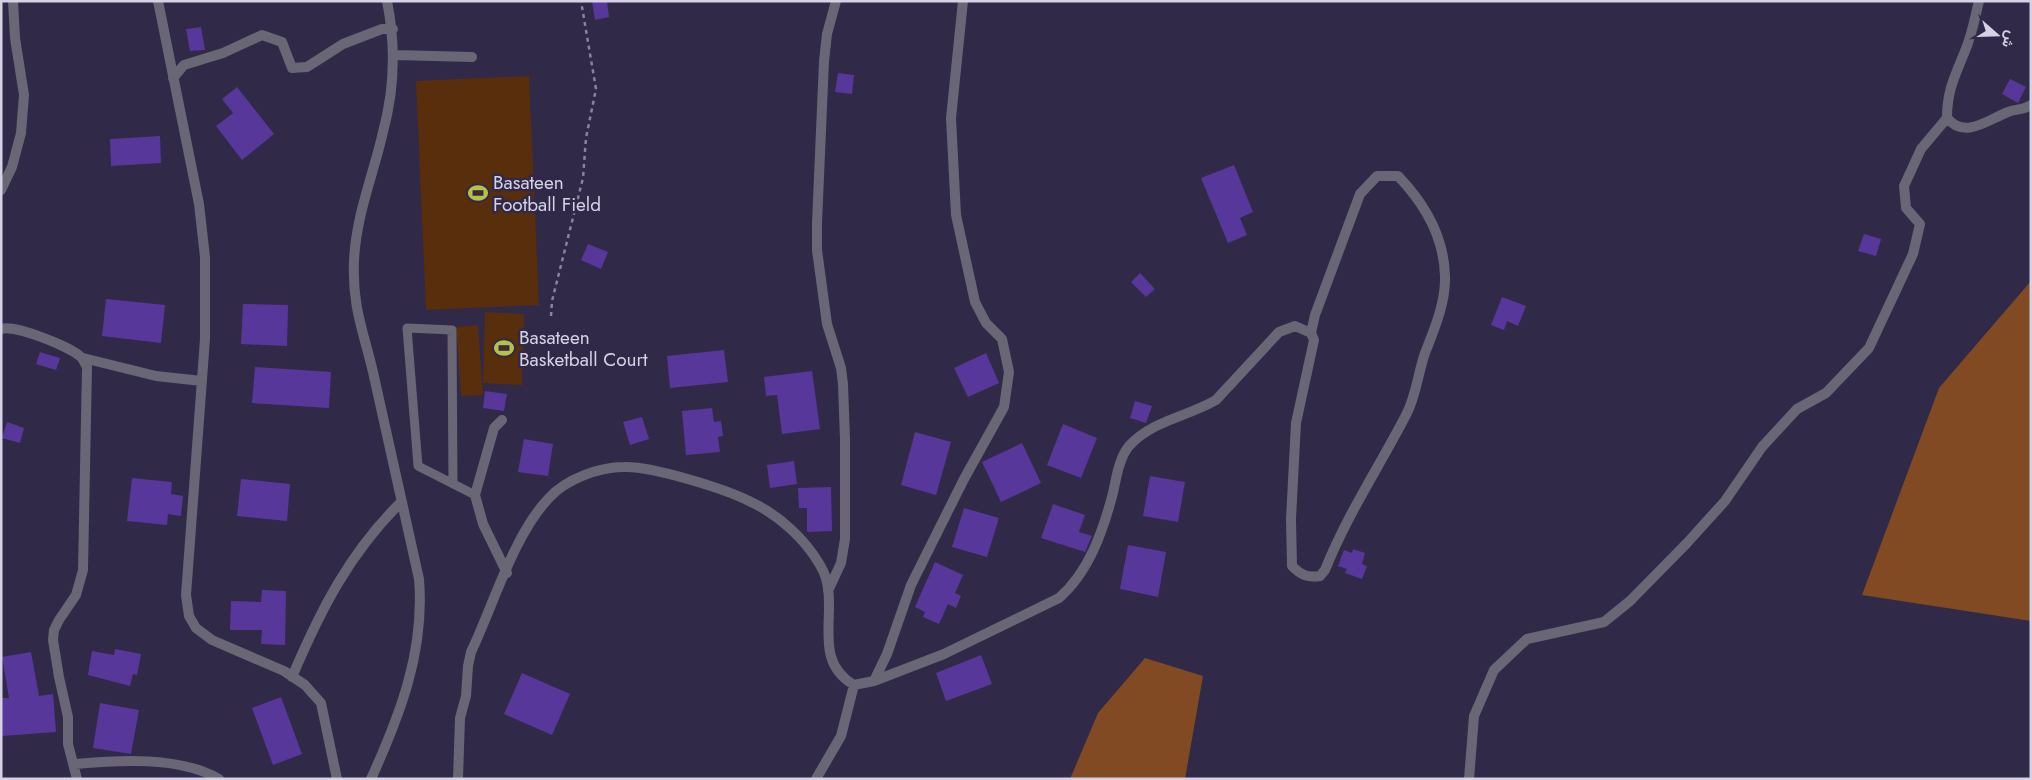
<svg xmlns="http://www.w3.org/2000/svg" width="2032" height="780" viewBox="0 0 2032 780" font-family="Jost,Vazirmatn,sans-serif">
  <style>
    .green { fill: #592e0d }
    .forest { fill: #814a23 }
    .building { fill: #57389a }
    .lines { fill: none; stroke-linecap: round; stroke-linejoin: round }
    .path { stroke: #89849d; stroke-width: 2.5; stroke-dasharray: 4 4; stroke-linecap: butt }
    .service { stroke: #696676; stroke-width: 9 }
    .minor { stroke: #696676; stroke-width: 10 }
    .labels { text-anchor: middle; stroke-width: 5; stroke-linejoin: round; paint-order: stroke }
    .poi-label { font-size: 19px; fill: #d5d2e6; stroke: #302947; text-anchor: start }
  </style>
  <rect width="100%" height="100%" fill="#302947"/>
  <!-- green -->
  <path class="green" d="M529,76l10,229 -113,5 -10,-229z
    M485,312l39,2 -2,71 -39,-2z
    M478,325l5,70 -22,1 -5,-69z"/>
  <!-- forest -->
  <path class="forest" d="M2031,281v340l-169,-26 77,-207z
    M1145,658l58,18 -18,103h-115l28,-66z"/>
  <!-- building -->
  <path class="building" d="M592,1h15l2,16 -14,3z
    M201,27l4,23 -15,1 -4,-22z
    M838,73l16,2 -2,19 -17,-2z
    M2010,79l16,8 -8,16 -16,-9z
    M237,87l37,47 -32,26 -26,-34 17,-13 -11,-14z
    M160,136l1,27 -50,3 -1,-27z
    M1234,165l19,47 -13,6 7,17 -19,8 -27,-65z
    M1864,234l17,5 -5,17 -18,-5z
    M588,244l20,8 -7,17 -20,-9z
    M1140,273l15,16 -9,8 -15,-15z
    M1502,297l24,9 -8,20 -11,-5 -3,9 -13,-5z
    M106,299l59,6 -4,38 -59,-7z
    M243,304l45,1 -1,41 -46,-2z
    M724,350l4,32 -58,6 -3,-32z
    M40,352l20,6 -4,12 -20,-6z
    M986,353l13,30 -31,14 -14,-29z
    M255,367l76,5 -2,36 -77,-5z
    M812,371l8,58 -38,5 -5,-39 -11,1 -2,-19z
    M485,391l22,3 -3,17 -21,-3z
    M1135,401l17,5 -6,17 -16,-5z
    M712,408l2,14 7,-1 2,15 -5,1 2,15 -34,3 -4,-44z
    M642,417l7,22 -19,6 -7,-23z
    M7,422l17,6 -4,15 -18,-5z
    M1063,424l34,14 -16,40 -34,-13z
    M915,432l36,10 -15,53 -35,-10z
    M524,439l29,5 -5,32 -30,-4z
    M1022,443l19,40 -40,19 -19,-40z
    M794,461l3,23 -27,4 -3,-23z
    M1150,476l35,6 -7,40 -35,-6z
    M132,478l40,4 -1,12 12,2 -2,20 -13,-2 -1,11 -40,-4z
    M241,479l49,5 -3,37 -50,-5z
    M831,487l1,44 -25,1v-24h-8l-1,-20z
    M1053,504l32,11 -6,17 13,4 -7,16 -44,-14z
    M964,508l35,10 -12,39 -35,-10z
    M1128,545l38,7 -8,45 -38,-8z
    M1353,549l12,4 -3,11 5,2 -5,13 -17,-6 2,-4 -9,-3 6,-16 8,3z
    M935,562l28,13 -8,18 6,3 -5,12 -8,-4 -9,20 -16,-7 2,-5 -10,-5z
    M262,590l24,1 -1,54 -24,-1 1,-14h-32l1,-29 30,1z
    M115,649l26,5 -4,21 -4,-1 -3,12 -42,-11 4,-24 22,4z
    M31,652l8,44 14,-2 3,38 -54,4 -1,-38h8l-7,-41z
    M981,655l11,29 -46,17 -10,-28z
    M522,673l48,21 -18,41 -48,-21z
    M281,697l21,57 -29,11 -21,-57z
    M100,703l39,7 -8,44 -38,-6z"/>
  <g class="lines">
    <!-- path -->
    <path class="path" d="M551,316l1,-15 31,-123 3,-40 10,-49 -15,-88"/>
    <!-- service -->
    <path class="service" d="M453,484l-1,-154 -45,-2 11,138 57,29"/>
    <!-- minor -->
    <path class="minor" d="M158,1l41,203 6,53v82l-19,256 3,21 7,12 16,12 72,31 21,14 16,18 16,76
      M1979,1c-4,16 -7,34 -14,50 -10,25 -18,39 -18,67 18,22 42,1 61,-6 7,-3 16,-2 23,-7
      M395,55l77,2
      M173,78l11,-13 39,-12 39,-18 20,7 10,26 15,-1 36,-23 39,-15h11
      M1,190l11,-23 9,-34 3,-38 -9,-57 -2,-37
      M1,329c13,-5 70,18 80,28 3,3 4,7 6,10l-4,203 -7,25 -17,25 -5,10 -1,10 6,37 9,40v27l9,35
      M83,358l73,18 46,5
      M502,420l-8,8 -19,67 8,29 24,49
      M828,591l13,-28 4,-24v-100l-2,-55 -2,-16 -14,-44 -10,-74v-27l7,-162 3,-27 9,-33
      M292,677c29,-68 57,-123 109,-175
      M874,681l13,-27 24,-69 53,-106 40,-72 5,-35 -7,-33 -16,-16 -11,-21 -19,-87 -5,-97 12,-117
      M75,764c44,-4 104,-8 144,15
      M371,779c29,-64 54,-128 48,-200 -15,-69 -30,-138 -46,-207 -10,-42 -21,-66 -19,-111 2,-46 19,-85 29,-129 12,-44 13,-86 4,-131
      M458,779l2,-61 6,-22 2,-30 3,-14c22,-46 43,-118 78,-154 17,-19 50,-31 75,-31 28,-1 102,22 127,35 28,13 54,37 69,63 24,39 -13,93 34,120l20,-4 70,-27 115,-56c30,-26 44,-67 54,-105 3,-14 6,-35 16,-47 24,-26 58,-29 87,-46l63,-68 16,-6 16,7 3,7 -18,83 -5,96 1,47c9,9 15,12 28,10l5,-6c22,-55 54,-103 81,-155 10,-18 12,-42 19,-62 9,-23 21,-51 20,-77 -1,-40 -20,-72 -47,-100h-21l-17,18 -45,121 -4,18
      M816,779l25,-43 13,-51
      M1469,779l5,-63 20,-46 33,-31 77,-17 26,-21 57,-58 38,-42 37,-54 35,-38 29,-16 43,-45 44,-94 7,-30 -14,-16 -2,-22 17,-37 26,-31"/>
  </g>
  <!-- icons -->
  <defs>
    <symbol id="stadium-bare" viewBox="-9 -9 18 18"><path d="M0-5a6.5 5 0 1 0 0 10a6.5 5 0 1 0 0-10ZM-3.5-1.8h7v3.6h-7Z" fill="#b7c147" stroke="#302947" stroke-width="2.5" paint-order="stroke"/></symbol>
  </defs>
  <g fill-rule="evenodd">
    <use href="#stadium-bare" x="464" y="179" width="28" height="28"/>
    <use href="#stadium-bare" x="490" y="334" width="28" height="28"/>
  </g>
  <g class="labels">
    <!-- poi labels -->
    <g class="poi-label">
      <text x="493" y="189">Basateen<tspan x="493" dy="22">Football Field</tspan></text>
      <text x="519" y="344">Basateen<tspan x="519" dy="22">Basketball Court</tspan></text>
    </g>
  </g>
  <!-- border -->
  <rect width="2032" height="780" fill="none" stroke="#d5d2e6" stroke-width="5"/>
  <!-- north arrow -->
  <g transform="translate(1997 35) rotate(110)" stroke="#302947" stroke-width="4" paint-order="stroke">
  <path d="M0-4L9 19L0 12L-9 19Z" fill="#d5d2e6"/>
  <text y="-8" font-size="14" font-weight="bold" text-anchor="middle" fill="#d5d2e6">ش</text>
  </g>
</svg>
